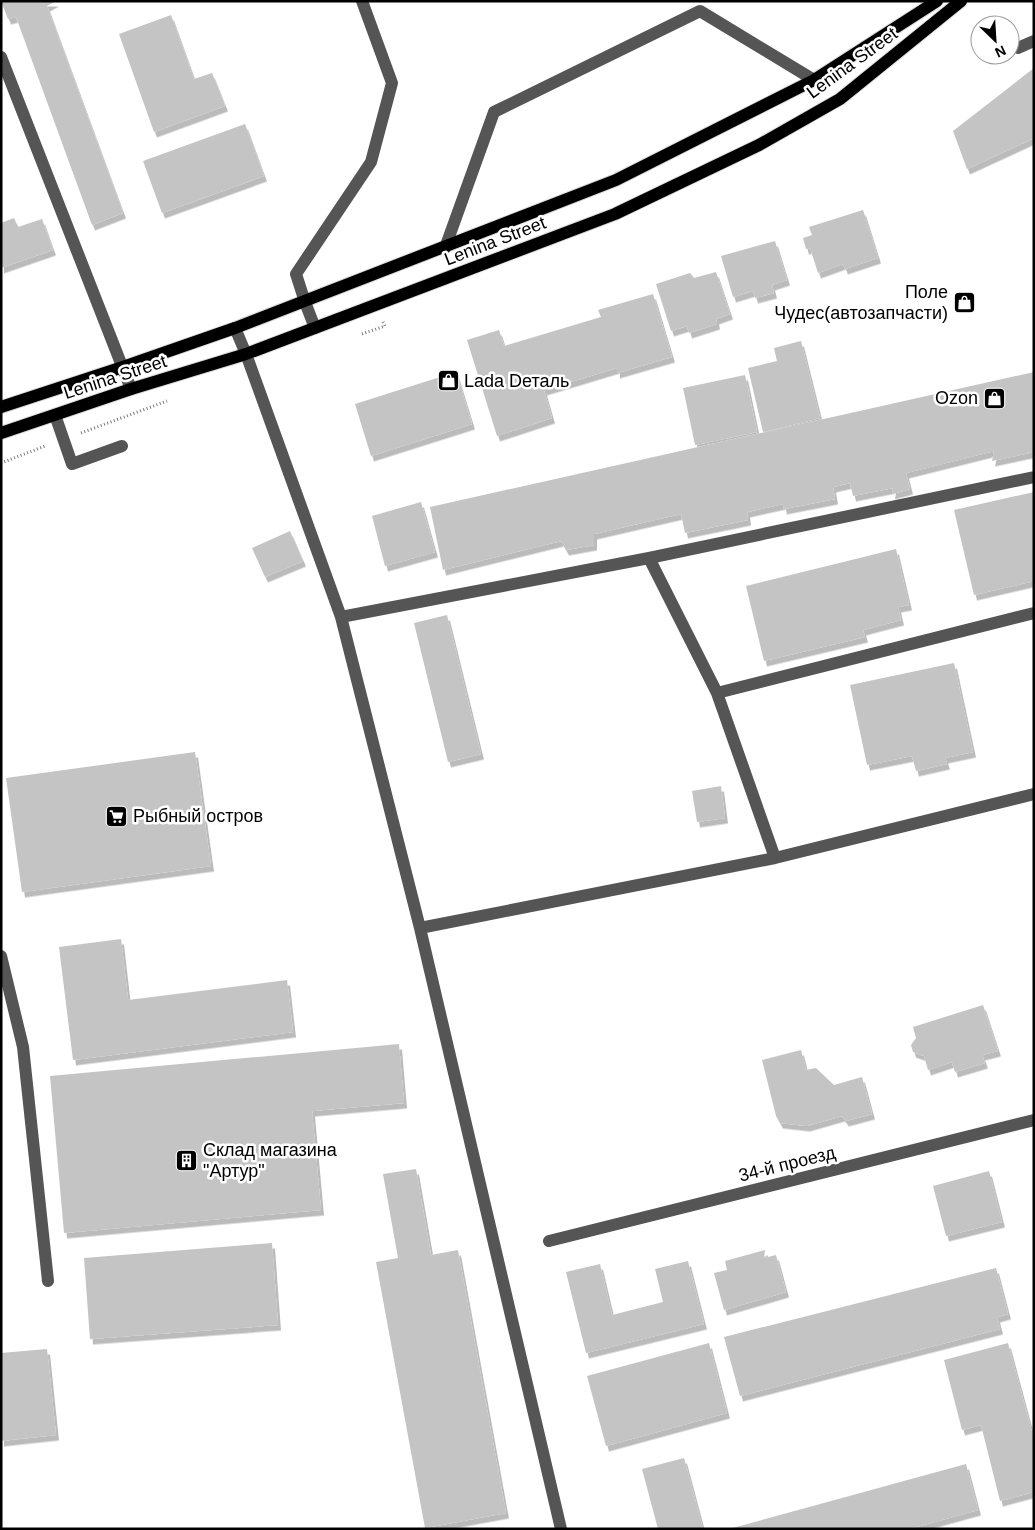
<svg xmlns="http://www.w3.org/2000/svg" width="1035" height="1530" viewBox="0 0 1035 1530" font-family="Helvetica,sans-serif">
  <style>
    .building { fill: #c4c4c4; filter: url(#shadow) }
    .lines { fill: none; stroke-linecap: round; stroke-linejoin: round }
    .major-casing { stroke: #dbdbdb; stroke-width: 14 }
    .path { stroke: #777; stroke-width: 3; stroke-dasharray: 1 2.5; stroke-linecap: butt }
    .minor { stroke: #555; stroke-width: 12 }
    .major { stroke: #000; stroke-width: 12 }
    .labels { text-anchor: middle; stroke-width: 5; stroke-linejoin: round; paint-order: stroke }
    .street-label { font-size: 18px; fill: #000; stroke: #fff }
    .poi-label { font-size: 18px; fill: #000; stroke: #fff; text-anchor: start }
  </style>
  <defs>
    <filter id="shadow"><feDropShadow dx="3" dy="5.5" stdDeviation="0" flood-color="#0004"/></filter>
  </defs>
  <rect width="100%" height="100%" fill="#fff"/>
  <!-- building -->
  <path class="building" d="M1,1h55l-9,5 76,207 -31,12 -76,-208 -8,2z
    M171,15l23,64 18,-6 13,33 -71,26 -35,-98z
    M1034,68v70l-67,31 -14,-38z
    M245,124l19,52 -102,37 -19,-52z
    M863,210l15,48 -33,11 -2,-5 -25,9 -8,-25 -4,1 -3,-11 9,-3 -3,-8z
    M14,218l4,9 24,-8 11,31 -52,18v-45z
    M775,241l12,39 -15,5 2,8 -19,5 -2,-7 -20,6 -12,-41z
    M716,272l14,42 -14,5 1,5 -28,9 -2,-7 -16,5 -15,-47 34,-11 4,5z
    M653,294l19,63 -55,16v-5l-73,22 8,28 -55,18 -30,-96 32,-10 5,16 97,-29 -3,-7z
    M801,341l19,77 -57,14 -15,-64 29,-7 -3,-13z
    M456,372l16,52 -101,32 -16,-52z
    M1034,372v80l-42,9 2,-10 -88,22 4,16 -18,5 1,-6 -40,8 -3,-13 -17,4 2,12 -51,10 -1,-5 -36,8 1,8 -63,13 -4,-19 -87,20v11l-28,5 -5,-9 -118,29 -13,-63z
    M745,375l12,57 -62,13 -12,-57z
    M1034,492v89l-60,14 -20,-85z
    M421,502l14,50 -50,14 -13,-50z
    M290,531l13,30 -38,16 -13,-29z
    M896,549l13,56 -11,2 3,13 -38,10 2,7 -101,24 -18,-75z
    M447,615l34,139 -33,8 -34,-139z
    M954,663l19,89 -28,6 2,6 -31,7 -4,-15 -45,9 -17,-80z
    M195,752l16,114 -189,26 -16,-114z
    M721,786l4,32 -28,4 -5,-31z
    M121,939l7,61 159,-20 6,52 -220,28 -14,-113z
    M983,1005l15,46 -16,4 3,8 -30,9 -3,-10 -24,8 -4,-14 -11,-4 -2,-7 5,-7 -3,-11z
    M399,1044l5,59 -92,8 9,99 -257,23 -14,-157z
    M801,1050l5,20 10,-2 18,17 28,-8 10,37 -26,7 -4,-5 -35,10 -27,-3 -4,-7 -14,-56z
    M416,1169l15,86 27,-5 48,263 -81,15 -49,-266 22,-4 -15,-84z
    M989,1171l13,51 -56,14 -13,-50z
    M272,1243l6,82 -188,14 -6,-81z
    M765,1250l-1,8 12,-3 10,37 -62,18 -10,-37 13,-3 -2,-9z
    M688,1261l16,63 -118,29 -20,-81 34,-8 12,51 51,-13 -8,-33z
    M996,1268l12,46 -11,3 3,12 -260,67 -16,-59z
    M709,1343l18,70 -121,33 -19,-70z
    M1008,1343l26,97v52l-34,9 -19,-76 -19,5 -18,-70z
    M47,1349l9,86 -55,6v-88z
    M684,1458l19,71h-45l-16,-60z
    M966,1464l12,46 -69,19h-180z"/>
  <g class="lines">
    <defs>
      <path id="major" d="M1,407l122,-40 112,-39 381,-148 198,-100 123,-79
        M1,433l130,-44 115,-35 369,-140 144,-69 81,-46 121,-98"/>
    </defs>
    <!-- major casing -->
    <use href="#major" class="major-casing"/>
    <!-- path -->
    <path class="path" d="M362,334l23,-8 -2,-4
      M81,433l86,-32
      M1,463l44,-17"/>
    <!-- minor -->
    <path class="minor" d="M1018,48l16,-7
      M1,57l130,332
      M445,248l49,-136 206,-101 114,69
      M235,328l11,26 95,263 79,311 141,601
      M315,328l-10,-26 -9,-28 75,-112 21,-79 -30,-82
      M55,415l17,49 50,-18
      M649,558l68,135 58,165
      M341,617l308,-59 385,-81
      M717,693l317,-80
      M420,928l355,-70 259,-64
      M1,956l22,91 25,234
      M549,1241l485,-121"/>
    <!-- major -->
    <use href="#major" class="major"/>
  </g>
  <!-- icons -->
  <defs>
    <symbol id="shop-square" viewBox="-11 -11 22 22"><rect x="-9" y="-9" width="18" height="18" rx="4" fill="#000" stroke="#fff"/><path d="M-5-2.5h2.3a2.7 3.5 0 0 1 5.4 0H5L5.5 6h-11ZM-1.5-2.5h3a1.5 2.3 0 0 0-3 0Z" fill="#fff"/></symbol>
    <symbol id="supermarket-square" viewBox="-11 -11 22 22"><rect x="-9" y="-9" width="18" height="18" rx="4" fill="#000" stroke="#fff"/><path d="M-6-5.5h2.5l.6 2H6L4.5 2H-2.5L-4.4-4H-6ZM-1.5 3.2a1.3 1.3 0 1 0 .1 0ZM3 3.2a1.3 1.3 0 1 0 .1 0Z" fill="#fff"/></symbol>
    <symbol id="building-square" viewBox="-11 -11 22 22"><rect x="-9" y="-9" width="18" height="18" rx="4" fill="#000" stroke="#fff"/><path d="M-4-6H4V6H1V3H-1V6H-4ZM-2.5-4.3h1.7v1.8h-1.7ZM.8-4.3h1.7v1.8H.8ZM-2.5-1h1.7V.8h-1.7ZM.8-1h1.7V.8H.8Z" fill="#fff"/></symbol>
  </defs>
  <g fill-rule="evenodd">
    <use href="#shop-square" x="952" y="290" width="25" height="25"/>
    <use href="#shop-square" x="436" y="368" width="25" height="25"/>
    <use href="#shop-square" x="982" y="386" width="25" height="25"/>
    <use href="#supermarket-square" x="104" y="804" width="25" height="25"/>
    <use href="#building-square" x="174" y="1148" width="25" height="25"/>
  </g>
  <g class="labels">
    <!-- street labels -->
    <g class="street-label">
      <text transform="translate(852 63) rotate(-36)" y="6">Lenina Street</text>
      <text transform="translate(495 241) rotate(-21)" y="6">Lenina Street</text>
      <text transform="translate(115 377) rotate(-18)" y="6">Lenina Street</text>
      <text transform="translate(787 1164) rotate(-14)" y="6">34-й проезд</text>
    </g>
    <!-- poi labels -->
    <g class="poi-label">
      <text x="948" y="298" text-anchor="end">Поле<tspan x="948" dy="21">Чудес(автозапчасти)</tspan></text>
      <text x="464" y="387">Lada Dеталь</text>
      <text x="978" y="404" text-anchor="end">Ozon</text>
      <text x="133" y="822">Рыбный остров</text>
      <text x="203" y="1156">Склад магазина<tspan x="203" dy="21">"Артур"</tspan></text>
    </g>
  </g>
  <!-- border -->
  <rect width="1035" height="1530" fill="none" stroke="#000000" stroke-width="5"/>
  <!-- north arrow -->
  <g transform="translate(995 40) rotate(155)"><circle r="24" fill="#ffffff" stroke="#999999"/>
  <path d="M0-4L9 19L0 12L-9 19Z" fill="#000000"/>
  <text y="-8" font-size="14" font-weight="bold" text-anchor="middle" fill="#000000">N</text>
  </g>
</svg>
